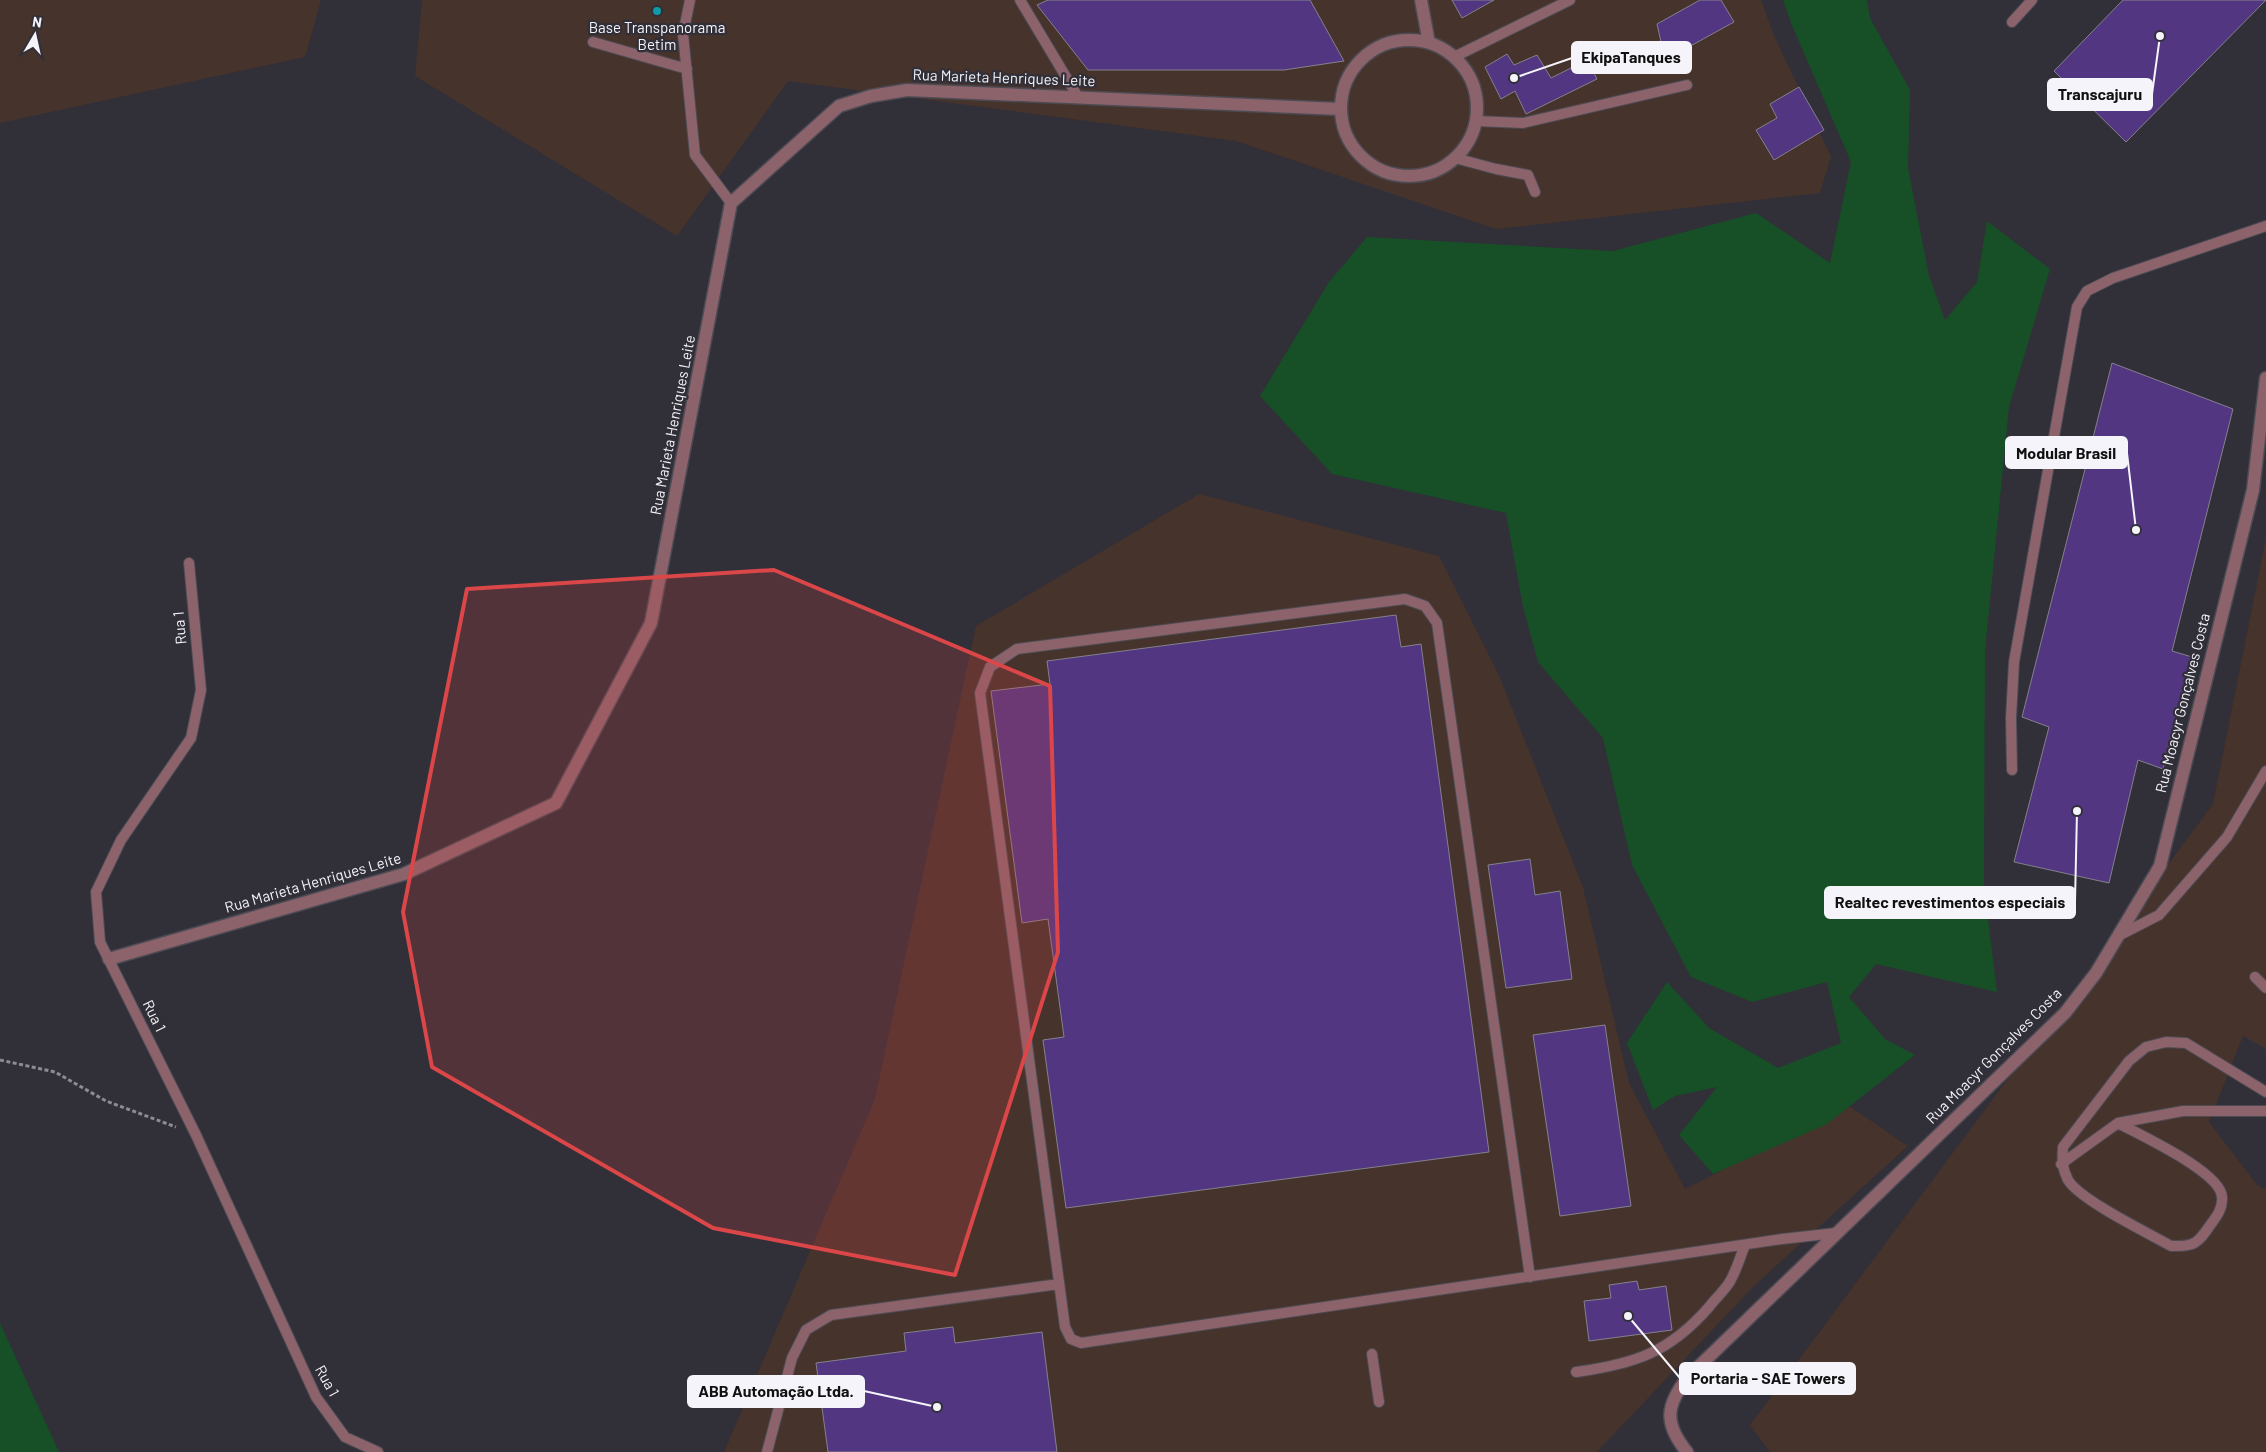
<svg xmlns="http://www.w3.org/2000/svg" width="2266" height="1452" viewBox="0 0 2266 1452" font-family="Barlow,sans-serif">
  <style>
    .industrial { fill: #46332c }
    .green { fill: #175027 }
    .building { fill: #523681; stroke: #84818c }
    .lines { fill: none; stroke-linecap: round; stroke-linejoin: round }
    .service-casing { stroke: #4c4b53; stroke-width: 12 }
    .minor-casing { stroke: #4c4b53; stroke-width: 15 }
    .path { stroke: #8d8b93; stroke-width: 3; stroke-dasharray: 4 2.5; stroke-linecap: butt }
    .service { stroke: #8c626b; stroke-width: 10 }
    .minor { stroke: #8c626b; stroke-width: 12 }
    .marked { fill: #db4748; fill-opacity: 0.2; stroke: #db4748; stroke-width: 4; stroke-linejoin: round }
    .culture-dot { fill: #0f9aa8; stroke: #312f38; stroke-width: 2 }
    .labels { text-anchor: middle; stroke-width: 4.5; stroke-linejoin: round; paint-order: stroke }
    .poi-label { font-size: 15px; fill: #f5f4fa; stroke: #312f38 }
    .street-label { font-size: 15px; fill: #f5f4fa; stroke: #312f38 }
    .leader { fill: none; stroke: #f5f4fa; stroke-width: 2 }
    .callout-dot { fill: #f5f4fa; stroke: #312f38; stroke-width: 2 }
    .callout { fill: #f5f4fa; stroke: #f5f4fa; stroke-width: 2 }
    .callout-label { font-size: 16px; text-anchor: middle; font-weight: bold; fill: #111 }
  </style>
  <rect width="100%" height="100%" fill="#312f38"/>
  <!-- industrial -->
  <path class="industrial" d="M0,0h321l-16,57 -305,66z
    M422,0h1339l12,33 58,124 -11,36 -324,36 -260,-88 -448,-60 -111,155 -262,-160z
    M1199,494l240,62 60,119 84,212 46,196 56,106 164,-83 59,40 -153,139 -158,167h-873l151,-353 101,-473z
    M2266,538v511l-23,-13 -34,86 49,64 8,3v263h-496l-20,-27 463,-621z"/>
  <!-- green -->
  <path class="green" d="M1783,0h84l3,18 40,72 -2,78 21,108 16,44 32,-38 10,-61 63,48 -41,138 -24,243 -1,236 13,106 -121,-28 -27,33 36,42 30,16 -88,69 -114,50 -34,-39 38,-48 -42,9 -22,14 -26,-67 40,-61 42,46 69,40 63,-25 -14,-61 -75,20 -61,-25 -59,-112 -29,-127 -65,-76 -15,-55 -17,-94 -174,-39 -72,-78 69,-114 38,-45 246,14 143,-38 74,50 21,-101 -60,-139z
    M0,1323l59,129h-59z"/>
  <!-- building -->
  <path class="building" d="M1048,0h262l34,61 -60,9h-196l-51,-65z
    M1452,0h42l-32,18z
    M1700,0h21l13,22 -69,38 -8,-36z
    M2123,0h143l-140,142 -72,-71z
    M1507,54l7,11 23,-10 14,23 36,-18 10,19 -71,35 -11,-23 -14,8 -16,-32z
    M1799,87l25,43 -50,30 -18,-30 21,-12 -7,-14z
    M2112,363l121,46 -61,242 20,6 -29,112 -25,-9 -29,123 -95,-21 35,-135 -27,-10z
    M1396,615l5,32 20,-3 68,508 -423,56 -23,-168 21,-3 -16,-118 -26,4 -31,-232 59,-7 -3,-23z
    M1530,859l5,36 25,-4 12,88 -66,9 -18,-123z
    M1605,1025l26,181 -71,10 -27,-181z
    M1637,1281l2,9 27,-4 6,44 -83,11 -5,-40 27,-3 -2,-13z
    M953,1327l2,16 87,-11 15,120h-229l-12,-89 90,-12 -2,-18z"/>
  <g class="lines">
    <defs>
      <path id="service" d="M690,0l-7,34 12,121 36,48
        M1020,0l58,97
        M2012,22l20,-22
        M593,42l94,27
        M1454,57l116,-57
        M1476,121l47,2 164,-38
        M1455,158l41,11 32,6 7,17
        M189,563l12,127 -10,48 -70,102 -25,52 4,50 96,193 120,262 29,40 33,15
        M2012,770l-1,-52 3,-56 63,-355 10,-16 26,-13 153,-52
        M2120,935l39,-20 68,-78 39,-66
        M2255,977l11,11
        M2118,1123c22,12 103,49 104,74 1,11 -5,19 -11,27 -13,19 -16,23 -40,22 -23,-13 -91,-46 -103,-66 -6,-12 -6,-20 -5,-33l66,-86 17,-14 20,-5 20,1 80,49
        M2061,1164l57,-41 65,-12h83
        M1530,1277l-93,-654 -12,-17 -20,-7 -388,50 -27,18 -10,26 85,634 6,12 10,4 701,-104 54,-6
        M1372,1354l7,48
        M1576,1372c58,-8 93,-19 133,-65 6,-8 14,-15 20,-24 7,-11 11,-26 16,-38
        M767,1452l25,-94 14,-28 25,-15 228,-31"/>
      <path id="minor" d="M1421,0l8,43
        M1341 108a68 68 0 1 1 136 0a68 68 0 1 1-136 0Z
        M109,959l295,-85 152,-71 95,-180 80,-420 108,-97 32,-10 36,-6 433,19
        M1687,1452c-24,-29 -21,-48 2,-76l376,-363 31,-40 64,-107 93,-376 13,-112"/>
    </defs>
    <!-- service casing -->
    <use href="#service" class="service-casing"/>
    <!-- minor casing -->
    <use href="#minor" class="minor-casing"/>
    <!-- path -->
    <path class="path" d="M0,1060l55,12 51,29 70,26"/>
    <!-- service -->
    <use href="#service" class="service"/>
    <!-- minor -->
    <use href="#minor" class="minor"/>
  </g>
  <!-- marked area -->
  <path class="marked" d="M774,570l276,116 8,266 -103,323 -242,-47 -281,-161 -29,-155 64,-323z"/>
  <!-- markers -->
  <circle class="culture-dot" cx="657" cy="11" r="5"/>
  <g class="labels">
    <!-- poi labels -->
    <g class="poi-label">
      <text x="657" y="33">Base Transpanorama<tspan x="657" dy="17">Betim</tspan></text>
    </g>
    <!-- street labels -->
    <g class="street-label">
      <text transform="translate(1004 78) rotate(2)" y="5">Rua Marieta Henriques Leite</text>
      <text transform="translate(673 425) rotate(-79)" y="5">Rua Marieta Henriques Leite</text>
      <text transform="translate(180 628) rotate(-95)" y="5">Rua 1</text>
      <text transform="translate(2183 703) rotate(-76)" y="5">Rua Moacyr Gonçalves Costa</text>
      <text transform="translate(313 883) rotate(-16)" y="5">Rua Marieta Henriques Leite</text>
      <text transform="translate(154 1016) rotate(64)" y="5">Rua 1</text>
      <text transform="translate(1994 1056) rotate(-45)" y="5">Rua Moacyr Gonçalves Costa</text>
      <text transform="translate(327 1381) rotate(61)" y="5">Rua 1</text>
    </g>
  </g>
  <!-- callouts -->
  <path class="leader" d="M1514 78L1572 58M2160 36L2152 94M2136 530L2127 453M2077 811L2075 902M1628 1316L1680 1378M937 1407L864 1391"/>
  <g class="callout-dot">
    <circle cx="1514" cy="78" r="5"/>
    <circle cx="2160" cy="36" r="5"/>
    <circle cx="2136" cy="530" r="5"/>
    <circle cx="2077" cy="811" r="5"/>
    <circle cx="1628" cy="1316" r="5"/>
    <circle cx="937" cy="1407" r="5"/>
  </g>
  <g class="callout">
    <rect x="1572" y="42" width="119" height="31" rx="5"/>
    <rect x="2048" y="79" width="104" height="31" rx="5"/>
    <rect x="2006" y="437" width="121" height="31" rx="5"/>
    <rect x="1825" y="887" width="250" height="31" rx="5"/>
    <rect x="1680" y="1363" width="175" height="31" rx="5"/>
    <rect x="688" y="1376" width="176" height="31" rx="5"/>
  </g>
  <g class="callout-label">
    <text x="1631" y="63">EkipaTanques</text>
    <text x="2100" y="100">Transcajuru</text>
    <text x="2066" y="459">Modular Brasil</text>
    <text x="1950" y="908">Realtec revestimentos especiais</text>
    <text x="1768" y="1384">Portaria - SAE Towers</text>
    <text x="776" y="1397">ABB Automação Ltda.</text>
  </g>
  <!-- north arrow -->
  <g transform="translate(35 35) rotate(9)" stroke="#312f38" stroke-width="4" paint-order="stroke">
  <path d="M0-4L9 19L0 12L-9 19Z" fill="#f5f4fa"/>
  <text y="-8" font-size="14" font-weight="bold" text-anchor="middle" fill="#f5f4fa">N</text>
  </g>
</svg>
